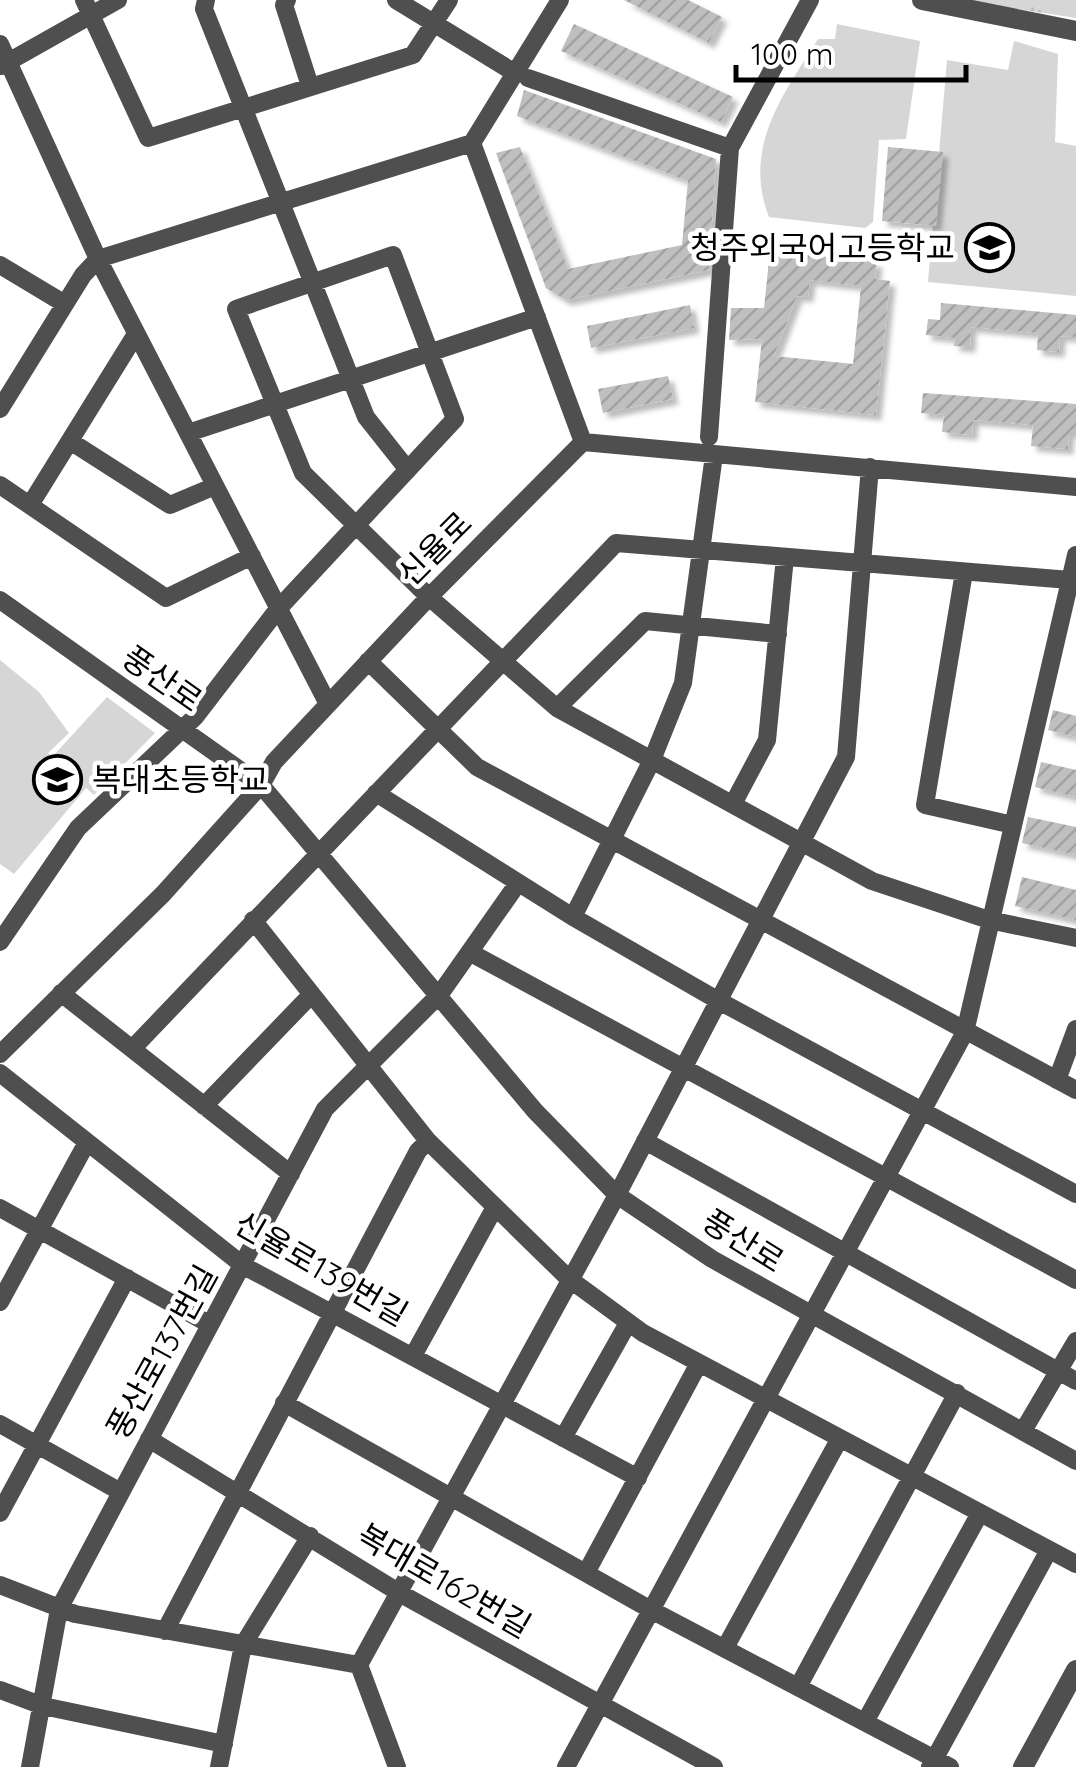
<svg xmlns="http://www.w3.org/2000/svg" width="1076" height="1767" viewBox="0 0 1076 1767" font-family="Quicksand,'Noto Sans KR',sans-serif">
  <style>
    .grass { fill: url(#grass-tufts) }
    .pitch { fill: #d6d6d6 }
    .building { fill: url(#building-hatch); fill-rule: evenodd; filter: url(#shadow) }
    .lines { fill: none; stroke-linecap: round; stroke-linejoin: round }
    .minor { stroke: #4f4f4f; stroke-width: 18 }
    .tertiary { stroke: #4f4f4f; stroke-width: 20 }
    .labels { text-anchor: middle; stroke-width: 9; stroke-linejoin: round; paint-order: stroke }
    .poi-label { font-size: 32px; fill: #000; stroke: #fff; text-anchor: end }
    .street-label { font-size: 32px; fill: #000; stroke: #fff }
  </style>
  <defs>
    <pattern id="grass-tufts" width="24" height="20" patternUnits="userSpaceOnUse" patternTransform="scale(2.5)"><rect width="24" height="20" fill="#d6d6d6"/><path d="M3 7l-1-3M5 7V3M7 7l1-3M15 17l-1-3M17 17v-4M19 17l1-3" fill="none" stroke="#b6b6b6"/></pattern>
    <pattern id="building-hatch" width="6" height="6" patternUnits="userSpaceOnUse" patternTransform="scale(2.5)"><rect width="6" height="6" fill="#bfbfbf"/><path d="M-1 1l2-2M0 6l6-6M5 7l2-2" fill="none" stroke="#a2a2a2"/></pattern>
    <filter id="shadow"><feDropShadow dx="5.5" dy="5.5" stdDeviation="2.5" flood-color="#0004"/></filter>
  </defs>
  <rect width="100%" height="100%" fill="#fff"/>
  <!-- grass -->
  <path class="grass" d="M959,0h117v18z"/>
  <!-- pitch -->
  <path class="pitch" d="M837,24l83,17 -14,98 -27,1 -6,82 -8,6 -96,-11c-27,-69 14,-122 49,-178h17z
    M1014,41l44,13 -3,88 21,4v150l-148,-14 19,-222 61,10z
    M0,660l39,32 30,41 -21,20 20,18 -14,-16 53,-58 48,36 -61,62 -8,-7 -72,86 -14,-10z"/>
  <!-- building -->
  <path class="building" d="M624,0h64l34,17 -13,26z
    M574,24l159,73 -12,25 -160,-71z
    M524,90l192,69 -7,111 -143,30 -20,-12 -50,-135 24,-6 48,122 114,-24 6,-64 -171,-65z
    M888,147l55,5 -7,74 -54,-5z
    M770,251l107,11 -2,17 15,2 -14,134 -121,-13 7,-63 -33,1 2,-32h33zM810,280l51,6 -8,78 -79,-8 23,-60 11,1z
    M941,303l135,12v22l-16,-1 -1,16 -22,-2 1,-17 -67,-6 -1,20 -16,-1 1,-8 -29,-3 2,-16 12,1z
    M690,305l4,23 -103,20 -4,-22z
    M668,376l5,23 -70,14 -5,-24z
    M923,393l153,11v28h-7l-1,17 -37,-3 2,-21 -60,-5 -1,15 -30,-3 2,-17 -23,-2z
    M1053,710l23,6v21l-28,-7z
    M1041,762l35,8v27l-41,-10z
    M1028,817l48,10v28l-54,-12z
    M1022,877l54,13v30l-61,-14z"/>
  <g class="lines">
    <!-- minor -->
    <path class="minor" d="M84,0l64,138 265,-83 36,-55
      M206,0l-2,9 162,408 42,53
      M287,0l-3,5 26,81
      M396,0l119,73
      M560,0l-88,143 111,299
      M0,44l98,215 230,445
      M1,66l117,-66
      M528,78l202,70
      M0,265l65,39
      M0,409l83,-134 15,-16 374,-116
      M188,433l349,-116
      M709,437l21,-289 80,-148
      M70,441l100,64 45,-19
      M583,442l493,45
      M0,485l166,113 86,-42
      M30,505l106,-171
      M964,572l-39,233 88,20
      M0,600l261,185 274,326 82,84 95,64 364,202
      M368,661l109,106 599,323
      M557,708l88,-87 133,13
      M376,793l197,124 146,84 357,193
      M733,804l34,-64 18,-183
      M573,917l79,-157 31,-77 31,-228
      M253,920l175,221 140,137 75,55 433,231
      M0,942l78,-114 117,-111 83,-108 177,-190 -62,-164 -157,54 67,164 126,124 128,111 315,173 117,39 87,18
      M471,953l605,327
      M61,993l230,181
      M132,1049l484,-506 454,37
      M0,1054l163,-160 98,-109 13,-23 155,-165 154,-155
      M0,1073l244,193 394,212
      M1057,1080l19,-51
      M204,1106l107,-111
      M645,1141l431,240
      M0,1208l209,116
      M0,1302l86,-158
      M413,1356l82,-149
      M284,1403l369,208 297,156
      M0,1424l119,67
      M1023,1431l53,-90
      M563,1438l65,-115
      M149,1439l254,156 311,172
      M0,1513l127,-235
      M586,1573l113,-210
      M0,1585l75,29 284,51 38,102
      M165,1631l253,-480 10,-10
      M725,1648l115,-210
      M359,1665l258,-470 229,-438 24,-290
      M798,1687l159,-294
      M0,1690l43,16 181,38
      M865,1722l115,-209
      M30,1767l29,-158 266,-500 115,-115 78,-111
      M219,1767l24,-122 67,-109
      M566,1767l399,-735 111,-477
      M930,1767l119,-217"/>
    <!-- tertiary -->
    <path class="tertiary" d="M922,0l154,31
      M1023,1767l53,-97"/>
  </g>
  <!-- icons -->
  <defs>
    <symbol id="school-ring" viewBox="-11 -11 22 22"><circle r="9.5" fill="#fff" stroke="#000" stroke-width="1.5"/><path d="M0-5L7-2L0 1L-7-2ZM-4 1L0 2.5L4 1V4Q0 6-4 4Z" fill="#000"/></symbol>
  </defs>
  <g fill-rule="evenodd">
    <use href="#school-ring" x="962" y="220" width="55" height="55"/>
    <use href="#school-ring" x="30" y="752" width="55" height="55"/>
  </g>
  <g class="labels">
    <!-- poi labels -->
    <g class="poi-label">
      <text x="955" y="259">청주외국어고등학교</text>
      <text x="92" y="791" text-anchor="start">복대초등학교</text>
    </g>
    <!-- street labels -->
    <g class="street-label">
      <text transform="translate(435 549) rotate(-45)" y="11">신율로</text>
      <text transform="translate(162 679) rotate(35)" y="11">풍산로</text>
      <text transform="translate(743 1241) rotate(32)" y="11">풍산로</text>
      <text transform="translate(321 1269) rotate(30)" y="11">신율로139번길</text>
      <text transform="translate(162 1352) rotate(-61)" y="11">풍산로137번길</text>
      <text transform="translate(444 1581) rotate(30)" y="11">복대로162번길</text>
    </g>
  </g>
  <!-- scale -->
  <path d="M736 65v15h230v-15" fill="none" stroke="#000000" stroke-width="5"/>
  <text x="751" y="65" font-size="30" fill="#000000" stroke="#ffffff" stroke-width="8" paint-order="stroke">100 m</text>
</svg>
